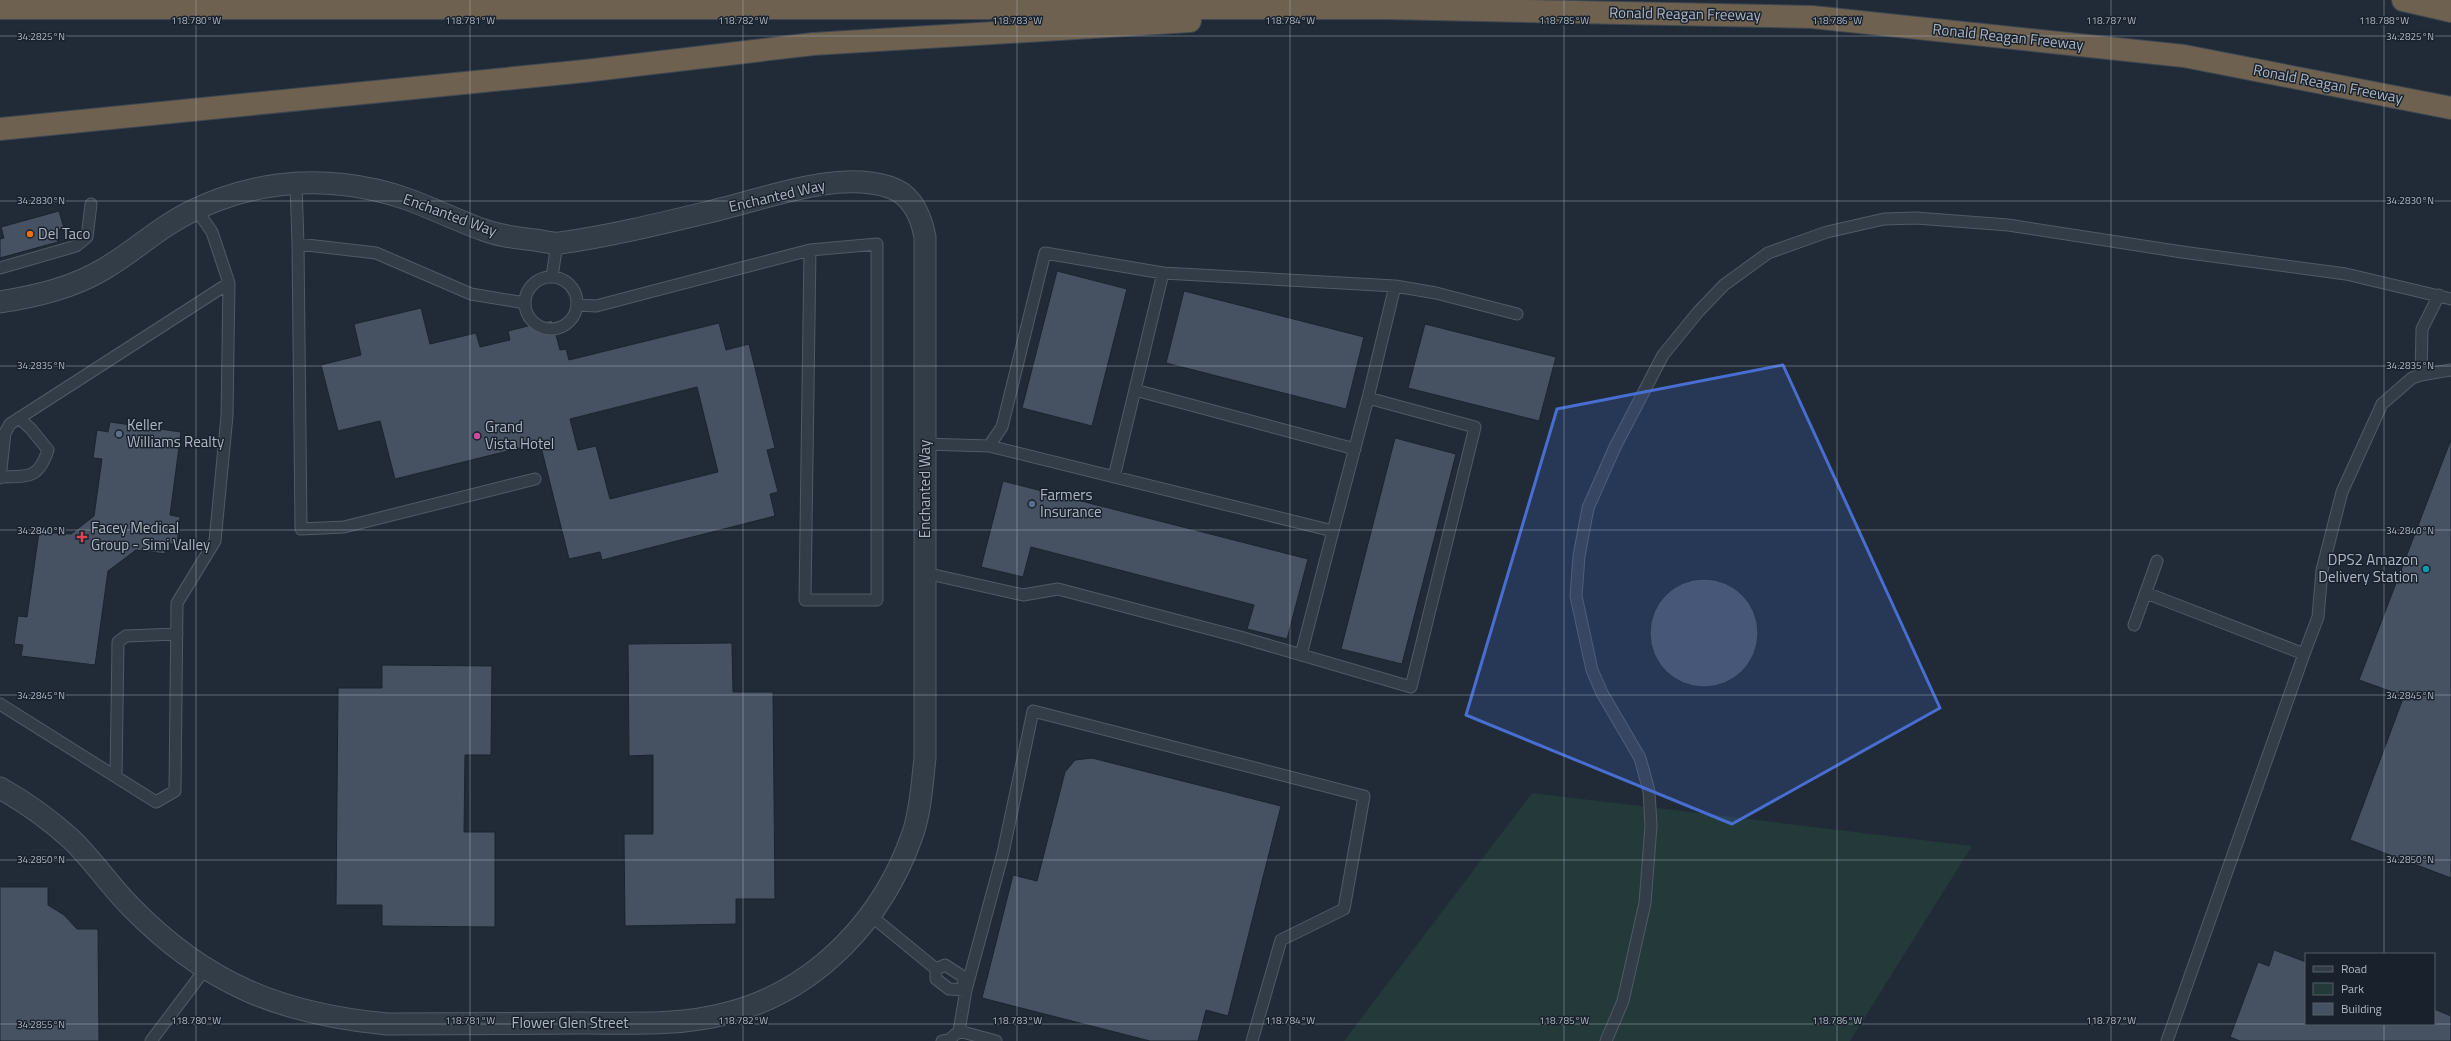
<svg xmlns="http://www.w3.org/2000/svg" width="2451" height="1041" viewBox="0 0 2451 1041" font-family="'Titillium Web',sans-serif">
  <style>
    .green { fill: #23393a }
    .building { fill: #465262; stroke: #1b242e; fill-rule: evenodd }
    .lines { fill: none; stroke-linecap: round; stroke-linejoin: round }
    .service-casing { stroke: #515a66; stroke-width: 13 }
    .minor-casing { stroke: #515a66; stroke-width: 23 }
    .motorway-casing { stroke: #3e4752; stroke-width: 24 }
    .service { stroke: #333d48; stroke-width: 11 }
    .minor { stroke: #333d48; stroke-width: 21 }
    .motorway { stroke: #6e6150; stroke-width: 22 }
    .marked { fill: #486ed2; fill-opacity: 0.2; stroke: #486ed2; stroke-width: 3; stroke-linejoin: round }
    .ticks { fill: none; stroke: #aeb7c5; stroke-width: 1; stroke-opacity: 0.45 }
    .food-dot { fill: #e8710a; stroke: #19222c; stroke-width: 1.5 }
    .service-dot { fill: #5c6f8a; stroke: #19222c; stroke-width: 1.5 }
    .hotel-dot { fill: #d1479c; stroke: #19222c; stroke-width: 1.5 }
    .health-dot { fill: #e0444e; stroke: #19222c; stroke-width: 1.5 }
    .culture-dot { fill: #0f9aa8; stroke: #19222c; stroke-width: 1.5 }
    .labels { text-anchor: middle; stroke-width: 3; stroke-linejoin: round; paint-order: stroke }
    .street-label { font-size: 15px; fill: #aeb7c5; stroke: #19222c }
    .poi-label { font-size: 15px; fill: #aeb7c5; stroke: #19222c; text-anchor: start }
    .ticks-label { font-size: 10px; text-anchor: middle; fill: #aeb7c5; stroke: #19222c; stroke-width: 3; stroke-linejoin: round; paint-order: stroke }
  </style>
  <rect width="100%" height="100%" fill="#202b37"/>
  <!-- green -->
  <path class="green" d="M1532,793l440,53 -122,195h-506z"/>
  <!-- building -->
  <path class="building" d="M59,211l5,17 -9,3 3,11 -58,16v-19l4,-1 -3,-11z
    M1057,271l70,18 -35,137 -70,-18z
    M1184,291l180,46 -18,72 -180,-46z
    M421,308l9,36 46,-11 4,14 30,-7 -2,-9 44,-11 8,30 6,-1 3,11 150,-37 7,27 23,-6 26,104 -8,2 11,42 -8,2 5,22 -173,44 -2,-8 -31,7 -29,-116 -145,36 -15,-58 -42,10 -17,-66 40,-10 -7,-31zM697,387l21,85 -108,27 -14,-53 -18,4 -8,-31z
    M1425,324l131,33 -17,64 -131,-33z
    M110,422l71,10 -11,83 10,2 -3,28 -11,-2 -1,11 -29,-4 -28,21 -13,94 -74,-9 2,-11 -9,-1 4,-28 9,1 12,-85 32,2 23,-18 8,-57 -9,-1 4,-28 11,2z
    M1395,438l61,16 -54,210 -61,-15z
    M2450,442h1v436l-101,-38 54,-144 -45,-16z
    M1003,481l305,78 -21,80 -40,-10 7,-24 -223,-58 -8,30 -42,-10z
    M1650 633a54 54 0 1 1 108 0a54 54 0 1 1-108 0Z
    M732,643l1,49h40l2,207h-39v25l-111,2 -1,-92h29v-79l-24,1 -1,-112z
    M382,665l110,1 -1,89h-26l-1,77h31v95l-113,-1v-21h-46l2,-217h44z
    M1092,758l189,48 -53,210 -22,-6 -8,31h-48l-168,-43 31,-123 24,6 28,-109 10,-12z
    M0,887h48v18l16,10 13,14h21l1,112h-99z
    M2274,950l32,12v62h128v-15l17,7v25h-211l-10,-4 28,-75 11,4z"/>
  <g class="lines">
    <defs>
      <path id="service" d="M296,184l2,60
        M0,268l76,-22 11,-9 4,-33
        M525 303a26 26 0 1 1 52 0a26 26 0 1 1-52 0Z
        M552,277l5,-34
        M1395,286l41,7 81,21
        M2439,295l-17,34 -1,46 30,-5
        M525,303l-54,-9 -95,-41 -78,-9 3,285 43,-2 191,-48
        M578,305l18,1 214,-56 -5,350h72v-356l-67,6
        M1135,390l220,59
        M925,444l64,2 13,-19 43,-174 118,20 232,13 -27,112 107,29 -64,260 -171,-50 -182,-48 -35,6 -98,-22
        M989,446l344,85 -32,124
        M0,477c28,-1 38,3 48,-27l-17,-21 -12,-11
        M1114,477l49,-204
        M0,478l5,-45 5,-9 219,-141
        M1333,531l35,-133
        M2146,593l158,61 14,-37 4,-47 20,-78 40,-88 30,-26 9,-3
        M2134,625l23,-64
        M0,704l156,98 19,-11 2,-188 38,-62 12,-125 2,-133 -17,-51 -16,-23
        M116,777l2,-135 8,-6 51,-2
        M870,915l66,54v10l13,10 17,1
        M936,969l9,-4 17,11 3,13
        M151,1041l55,-73
        M942,1041l8,-2 9,-8
        M996,1041l-37,-10 7,-41 37,-137 30,-142 331,85 -20,113 -63,31 -29,101
        M1606,1041l17,-40 22,-98 6,-77 -2,-35 -9,-33 -38,-65 -10,-23 -16,-74 3,-40 9,-48 27,-61 48,-92 35,-43 26,-27 44,-32 59,-21 57,-13 32,-1 92,7 174,27 164,22 105,25
        M2167,1041l137,-387"/>
      <path id="minor" d="M0,302c37,-6 72,-14 104,-33 22,-13 41,-29 62,-43 33,-22 74,-36 112,-41 43,-6 89,0 129,14 25,9 49,21 74,30 17,7 37,9 54,11 8,1 17,4 25,3 50,-7 103,-20 153,-32 52,-12 123,-41 176,-24 23,7 32,29 36,50v521c-3,25 -4,51 -12,75 -29,85 -96,157 -185,180 -47,13 -96,10 -144,10 -66,0 -132,1 -197,1 -106,-10 -181,-40 -256,-117 -21,-21 -38,-47 -60,-68 -21,-19 -46,-37 -71,-51"/>
      <path id="motorway" d="M2403,0l48,11
        M0,8h1385l427,9 372,39 267,52
        M0,129l585,-58 228,-27 377,-23"/>
    </defs>
    <!-- service casing -->
    <use href="#service" class="service-casing"/>
    <!-- minor casing -->
    <use href="#minor" class="minor-casing"/>
    <!-- motorway casing -->
    <use href="#motorway" class="motorway-casing"/>
    <!-- service -->
    <use href="#service" class="service"/>
    <!-- minor -->
    <use href="#minor" class="minor"/>
    <!-- motorway -->
    <use href="#motorway" class="motorway"/>
  </g>
  <!-- marked area -->
  <path class="marked" d="M1783,365l157,343 -208,116 -266,-109 91,-306z"/>
  <!-- ticks -->
  <path class="ticks" d="M196,0v1041M470,0v1041M743,0v1041M1017,0v1041M1290,0v1041M1564,0v1041M1837,0v1041M2111,0v1041M2384,0v954M0,36h2451M0,201h2451M0,366h2451M0,530h2451M0,695h2451M0,860h2451M0,1024h2451M2384,1024v17"/>
  <!-- markers -->
  <circle class="food-dot" cx="30" cy="234" r="4"/>
  <g class="service-dot">
    <circle cx="119" cy="434" r="4"/>
    <circle cx="1032" cy="504" r="4"/>
  </g>
  <circle class="hotel-dot" cx="477" cy="436" r="4"/>
  <path class="health-dot" d="M80 531h4v4h4v4h-4v4h-4v-4h-4v-4h4z"/>
  <circle class="culture-dot" cx="2426" cy="569" r="4"/>
  <g class="labels">
    <!-- street labels -->
    <g class="street-label">
      <text transform="translate(1685 14) rotate(1)" y="5">Ronald Reagan Freeway</text>
      <text transform="translate(2008 37) rotate(6)" y="5">Ronald Reagan Freeway</text>
      <text transform="translate(2328 84) rotate(11)" y="5">Ronald Reagan Freeway</text>
      <text transform="translate(777 196) rotate(-13)" y="5">Enchanted Way</text>
      <text transform="translate(450 215) rotate(20)" y="5">Enchanted Way</text>
      <text transform="translate(925 489) rotate(-90)" y="5">Enchanted Way</text>
      <text x="570" y="1028">Flower Glen Street</text>
    </g>
    <!-- poi labels -->
    <g class="poi-label">
      <text x="38" y="239">Del Taco</text>
      <text x="127" y="430">Keller<tspan x="127" dy="17">Williams Realty</tspan></text>
      <text x="485" y="432">Grand<tspan x="485" dy="17">Vista Hotel</tspan></text>
      <text x="1040" y="500">Farmers<tspan x="1040" dy="17">Insurance</tspan></text>
      <text x="91" y="533">Facey Medical<tspan x="91" dy="17">Group - Simi Valley</tspan></text>
      <text x="2418" y="565" text-anchor="end">DPS2 Amazon<tspan x="2418" dy="17">Delivery Station</tspan></text>
    </g>
  </g>
  <g class="ticks-label">
    <text x="196" y="24">118.780°W</text>
    <text x="470" y="24">118.781°W</text>
    <text x="743" y="24">118.782°W</text>
    <text x="1017" y="24">118.783°W</text>
    <text x="1290" y="24">118.784°W</text>
    <text x="1564" y="24">118.785°W</text>
    <text x="1837" y="24">118.786°W</text>
    <text x="2111" y="24">118.787°W</text>
    <text x="2384" y="24">118.788°W</text>
    <text x="2410" y="40">34.2825°N</text>
    <text x="41" y="40">34.2825°N</text>
    <text x="2410" y="204">34.2830°N</text>
    <text x="41" y="204">34.2830°N</text>
    <text x="2410" y="369">34.2835°N</text>
    <text x="41" y="369">34.2835°N</text>
    <text x="2410" y="534">34.2840°N</text>
    <text x="41" y="534">34.2840°N</text>
    <text x="2410" y="699">34.2845°N</text>
    <text x="41" y="699">34.2845°N</text>
    <text x="2410" y="863">34.2850°N</text>
    <text x="41" y="863">34.2850°N</text>
    <text x="196" y="1024">118.780°W</text>
    <text x="470" y="1024">118.781°W</text>
    <text x="743" y="1024">118.782°W</text>
    <text x="1017" y="1024">118.783°W</text>
    <text x="1290" y="1024">118.784°W</text>
    <text x="1564" y="1024">118.785°W</text>
    <text x="1837" y="1024">118.786°W</text>
    <text x="2111" y="1024">118.787°W</text>
    <text x="41" y="1028">34.2855°N</text>
  </g>
  <!-- legend -->
  <rect x="2305" y="953" width="130" height="72" fill="#19222c" stroke="#555e69"/>
  <rect x="2313" y="966" width="20" height="6" fill="#333d48" stroke="#555e69"/>
  <text x="2341" y="973" font-size="12" fill="#aeb7c5">Road</text>
  <rect x="2313" y="983" width="20" height="12" fill="#23393a" stroke="#555e69"/>
  <text x="2341" y="993" font-size="12" fill="#aeb7c5">Park</text>
  <rect x="2313" y="1003" width="20" height="12" fill="#465262" stroke="#555e69"/>
  <text x="2341" y="1013" font-size="12" fill="#aeb7c5">Building</text>
</svg>
